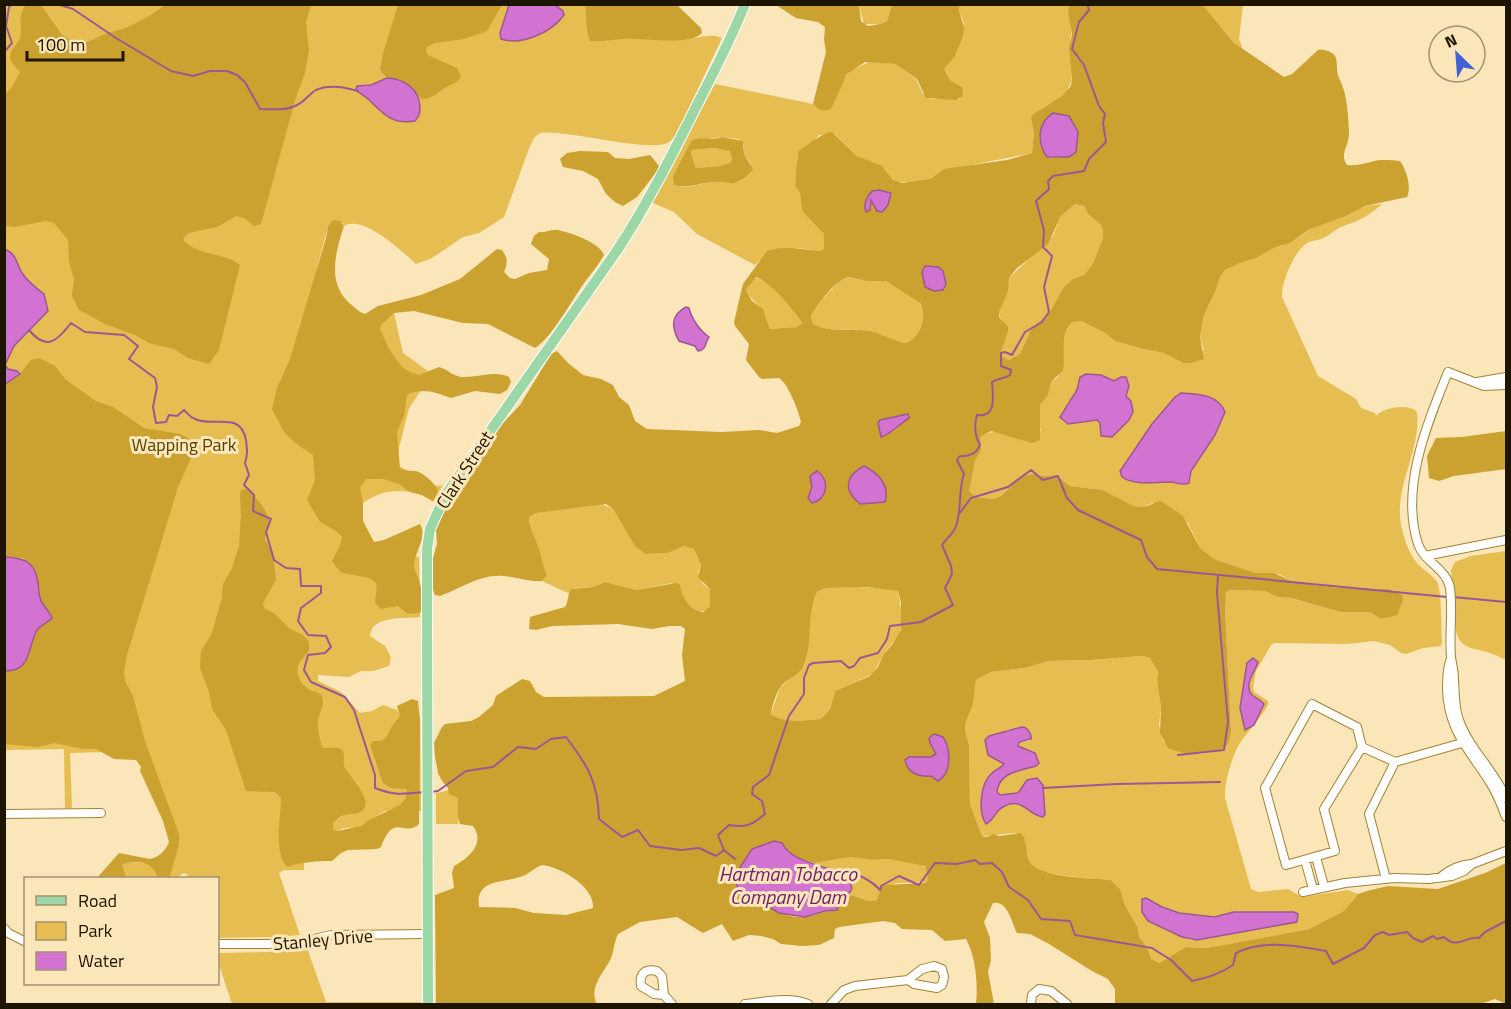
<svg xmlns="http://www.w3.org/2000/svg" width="1511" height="1009" viewBox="0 0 1511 1009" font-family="'Titillium Web',sans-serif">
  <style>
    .green { fill: #e6bd50; fill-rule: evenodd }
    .forest { fill: #cba230; fill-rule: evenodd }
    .water { fill: #d373d1; stroke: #9d5792; stroke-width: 1.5 }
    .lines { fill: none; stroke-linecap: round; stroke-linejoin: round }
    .stream { stroke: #9d5792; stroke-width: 2 }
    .minor-casing { stroke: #a28333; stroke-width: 10 }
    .major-casing { stroke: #fff; stroke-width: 12 }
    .minor { stroke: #fff; stroke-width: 8 }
    .major { stroke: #9bd7a7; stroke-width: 10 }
    .labels { text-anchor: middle; stroke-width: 6; stroke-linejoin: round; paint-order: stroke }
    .park-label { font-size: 18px; fill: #564201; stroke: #fae6b9 }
    .street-label { font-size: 18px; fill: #1e1500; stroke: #fae6b9 }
    .water-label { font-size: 20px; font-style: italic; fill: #731c73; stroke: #fae6b9 }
  </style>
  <rect width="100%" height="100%" fill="#fae6b9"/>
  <!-- green -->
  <path class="green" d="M585,4c2,11 0,30 5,37 12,2 21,-2 33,-3 24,-1 47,5 71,0 9,-2 20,-4 28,0l-44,93c-3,4 -5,9 -9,11 -18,12 -102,-13 -129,-9l-6,5 -4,8 -26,71 -25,16 -16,4 -31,21 -16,6c-14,-13 -53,-50 -72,-38l-1,-3 -15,4 -11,40 2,57 75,-11 9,40 29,21 -23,34 -14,56 42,22 6,-1 -10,17c-13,-12 -39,-14 -56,-7 -9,4 -17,10 -25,16l-9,31 76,15 1,60c-16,2 -49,-2 -50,19l15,10 6,11 -2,9 -16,5h-12l-12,6 -31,-2v6l23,11 19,21 12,-2 11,-6 14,5 4,6h19l1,95h-36l-26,16 -15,1 -7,3 -4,-2v-6l11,-8 9,-1 -50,-2 1,58h-20l-5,3 21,62 -25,2 -57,1v-60h-29l-2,-4 -3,-1 -8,5h-5v-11l6,-20 -38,-96 -69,2 2,55h-7l-1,-59 -59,1 -1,-745z
    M859,5h33l-5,16 -7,3h-16z
    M960,5h109c-2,11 5,24 1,34 1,22 9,48 -13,61 -10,5 -19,10 -26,19l3,13 -2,21 -91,18 -11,8 -15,3h-18l-7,-5 -5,-7 -28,-14 -22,-22 -16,1 -6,7 -11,7 -5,7v17l-2,9v4l5,7 2,18 22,23v14l-3,3 -23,-3 -14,2 -13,-1 -16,16 -58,-31 -23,-22 -21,-9v-4l62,-115 98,20 3,3 27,-26 7,-10 19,-9 26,2 21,15 7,15 7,5h30l2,-12 -12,-7 -6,-11 13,-17 7,-29 -5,-12zM722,137l17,2 5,6v9l7,10c-2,7 -4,13 -10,17 -8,4 -16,0 -25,1 -11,0 -22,5 -34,5l-9,-11 18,-35z
    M1203,5h40l-4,34 4,11 -9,-7z
    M714,148l16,2 2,9 -2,4 -10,3 -24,2 -5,-14 1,-4z
    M1075,204l9,2 4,8 14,12 1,12 -10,25 -8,11 -8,3 -14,11 -13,24 -19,17 -11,25 -11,6 -7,-4 -1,-4 7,-26c-3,-3 -9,-8 -9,-13 0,-9 10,-20 10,-35l44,-42 8,-20z
    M1382,204c-17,15 -21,15 -41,23 -7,3 -12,9 -20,12 -4,2 -9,1 -14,4 -13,8 -26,40 -25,54l36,79 38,23 5,9 14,5 1,3c8,-9 33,-13 41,-4 4,40 -23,73 -16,113 3,13 7,27 16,38 6,7 15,11 20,19 5,9 4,47 5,60l-1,4 -18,2 -17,6 -5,-1 -11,-8 -16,-4 -27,3 -72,-1 -4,2 -15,26 -3,16 1,5 14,9v4c-8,14 -19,25 -28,38 -8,13 -16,40 -15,55l26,91 8,3 29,-3 14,8 46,-7 10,4 -14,17 -35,18 -102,19 -21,-1 -27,16 -8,-3 -4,-13 -8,-10 -1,-9 -13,-23 -5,-16 -9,-9c-18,-2 -69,-3 -80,-16 -5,-6 -5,-16 -6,-23l-9,-8 -34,3 -12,-32 -1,-59 -4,-15 1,-9 7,-16 3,-25 15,-8 34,-4 24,-7 42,-1 51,-4 8,2 8,14 -1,9 4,26 -2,17 4,17 37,13 17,-3 14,-19 -6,-122 1,-18 4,-2 35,1 12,6 13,1 50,14h30l11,7c10,-2 17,-10 22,-19l-8,-9 -5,-2 -51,-1 -34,-4 -14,-3 -12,-7 -23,-1 -42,-14 -14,-11 -12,-25 -36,-20 -8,4 -10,-1 -31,-16 -33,-4 -14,-11 -14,1 -8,-2 -13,2 -19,19 -8,4 -18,-2 -7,-6v-4l6,-26 4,-7 1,-17c10,-9 46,-5 61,-6l-3,-13 2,-13 8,-11 3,-12 7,-5 8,-50 11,-7 4,1 24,12 10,8 28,8 21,4 19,10 21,-13 -4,-13 4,-22 12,-25 4,-13 5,-7 15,-7 16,-5 18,-10 8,-2 18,-9 10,-8 12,-6 24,-7 19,-10zM1085,374l16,1 13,6 7,-4 6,12 -1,7 5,5 2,11 -21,25h-9l-3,-3v-11l-3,-3 -16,3 -17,-1 -4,-5 17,-27zM1175,397l50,15 -10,23 -24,36v8l-6,6 -13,-3 -19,1 -33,-12 32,-47zM1024,727l6,14 -11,1 -1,4 18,20c-17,5 -37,6 -39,26l3,3 18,-2 9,-13 13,37c-21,-12 -30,-25 -48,3l-9,-1v-31l9,-15 13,-8 -17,-10 18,-25zM1146,898l16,9 17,6 35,4 20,-5h60l-51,19 -46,9h-7z
    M846,277l20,4h20l35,23c5,15 0,33 -15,39 -13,-2 -24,-10 -36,-12 -19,-3 -40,2 -57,-7l-2,-8 10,-15 21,-23z
    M754,278c17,1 39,32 48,45l-5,4 -27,2c-2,-5 -3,-10 -5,-15 -5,-9 -14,-14 -19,-24z
    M602,504l11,5 22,36 10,9 23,-1 16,-7 10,3 7,16 -3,8 5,11 7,5v17l-2,4c-16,7 -27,-16 -36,-27l-36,7 -31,-8 -12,5 -18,1 -7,5 -26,-12 5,-6c-5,-11 -5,-19 -9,-29 -3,-10 -9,-18 -9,-29l8,-4z
    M1506,551v109c-6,-3 -12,-6 -19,-8 -14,-4 -27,-3 -31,-21l-5,-61 4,-8 16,-6z
    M857,587l37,2 4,2 4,26 -2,17 -17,21 -10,19 -38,17 -5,18 -9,10c-16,1 -36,5 -50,-5l9,-26 24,-22 3,-8 4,-48 6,-18 8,-4z
    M454,785v11l4,1v27h-22v-31l10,-2z
    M851,857l20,3 18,-1 31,5c8,3 10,11 7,18l-30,1 -16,5 -4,12c-12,4 -20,-7 -32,-4l5,-4 -22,-22 -13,-7z
    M124,862c14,1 30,-2 33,16h-31l-5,-12z
    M307,948l19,54h95v2h-189l-14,-42v-9l54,-1z"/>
  <!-- forest -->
  <path class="forest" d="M26,5h15l21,30 9,5 14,3 20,-9 21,-6 25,-13 14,-10h146l-5,17 3,28 -4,23 -9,24 -35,127 -7,2 -10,-8 -8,-2 -19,11 -29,6 -5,6c11,17 43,13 57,26l-21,85 -10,14 -21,-6 -14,-9 -25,-6 -12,-7 -32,-12 -26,-14 -7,-14 2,-17 -5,-17 -1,-22 -14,-17 -8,-2 -32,6 -9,-1v-132l7,-7 8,-15c-4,-5 -10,-10 -10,-16 1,-7 8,-12 10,-18 3,-12 -4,-21 6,-33z
    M398,5h104l-15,26 -23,8 -29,4 -8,4 -1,4 2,4 29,13 4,8c-4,9 -9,7 -16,12 -9,5 -12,11 -23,11 -12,-11 -17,-20 -35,-21l-7,-8 3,-17z
    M585,5h92l24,23 1,5c-13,14 -61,4 -79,6 -12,0 -21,4 -33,2 -5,-8 -3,-26 -5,-36z
    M776,5h83l2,16 7,5 12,-2 7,-3 5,-16h68l-1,6 5,16 -1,9 -8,20 -11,13 6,11 12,7 1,9 -7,4 -30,-2 -9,-19 -22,-15 -30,-2 -18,12 -16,35c-7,3 -13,1 -18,-5l13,-52 -2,-12 1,-13 -7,-5 -22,-4z
    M1069,5h134l31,38 50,34 8,-3 26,-24c6,-1 13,1 17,6 3,5 1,13 3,19 1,4 4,8 5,13 4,9 6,35 6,46 0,12 -10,20 -2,31 9,1 15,-1 24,-3 7,-3 21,-2 29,-1 6,8 12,26 7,36l-42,9 -19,10 -36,13 -20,14 -16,5 -18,10 -16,5 -15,7 -5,7 -4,13 -12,25 -4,22 4,22 -13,4h-8l-19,-10 -21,-4 -28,-8 -10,-8 -24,-12c-24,-1 -15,34 -18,49l-12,12 -3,13 -8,10v35l-8,3 -41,-12 -11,6 1,13 -6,11 -6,30 7,6 18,2 8,-4 19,-19 13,-2 8,2 14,-1 14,11 33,4 31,16 10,1 17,-6 22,15 17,32 14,11 42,14h18l17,8 14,3 34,4 51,1 12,6 1,5 -6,15 -16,4 -11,-7h-30l-49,-14 -14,-1 -12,-6 -35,-1 -4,2 -1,18 6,122c-3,18 -8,17 -24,20 -15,3 -25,2 -39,-4l-8,-15 1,-26 -4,-26 1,-9 -8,-14 -8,-2 -51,4 -42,1 -24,7 -34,4 -15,8 -3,25 -7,16 -1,9 4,15 1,59 12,32 4,1 8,-3 5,2 22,-3c7,9 4,19 8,28 9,17 63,17 82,19l9,9 5,16 13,23 1,9 8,10 4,12 8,4 27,-16 21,1 102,-19 35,-18 14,-17 9,-3 21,-5 50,3 47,-16 21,-10v141l-11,-5 -15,5h-365v-15l-7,-10 -16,-8 -43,-27 -19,-10 -13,-1c-6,-12 -9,-32 -24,-30l-9,19 6,16 1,22 -3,12 6,32h-18c2,-20 0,-47 -10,-65l-21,2 -13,-11 -30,-1 -7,-6 -12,-2 -44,6 -4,2 -1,9 -15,7 -17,1 -21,-2 -8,-5 -12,-3 -12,-1 -16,6 -11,-17 -19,9 -26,-16 -37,5 -22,12c-4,8 -4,17 -7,24 -7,15 -23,29 -14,46h-161l-1,-109 19,-7 -2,-15 2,-7c14,-8 32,-22 19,-40l-13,-2 -2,-6v-20l-9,-4 -1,-6 -6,-7 -4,-8 -3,-17 -1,-13 8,-16 3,-3 26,-3 8,-4 14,-12 3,-9 26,-17 8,2 6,11 8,5 110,-1 31,-15 -3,-26 3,-26 -4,-3h-12l-17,3 -34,-5 -66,2 -16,4 -7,-1 1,-12 35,-10c4,-6 2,-12 6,-18l22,-2 12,-5 31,8 40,-7 4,2c2,13 10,26 24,27l6,-6v-17l-12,-12 3,-12 -7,-16 -10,-3 -16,7 -23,1 -10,-8 -22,-37 -7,-5 -69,9 -8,4c0,11 6,19 9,29 4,10 4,18 9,29l-5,6c-14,1 -26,-4 -39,-5 -23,-2 -43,13 -63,20l-5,-1 -3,-8 -1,-22 6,-21 -1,-16 3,-9 40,-64 22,-30 19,-20 31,-51 6,-3 11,12 15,12 18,4 12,6 6,12 10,8 6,16 12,8 75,3 37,-2 18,3 22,-7 2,-4c-2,-10 -13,-39 -22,-44l-17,1 -3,-2 -13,-17 3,-16 -14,-18 -1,-4 9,-38 24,-33c14,-6 39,-1 54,0l3,-3v-14l-22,-23 -2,-18 -5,-7 3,-34c7,-6 26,-20 34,-20l25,24 25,10 11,14 9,3 28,-4 14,-10 63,-9 25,-7 2,-21 -3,-13 1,-4 30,-19 9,-10 1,-9 -3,-29 3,-14 -4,-22zM1048,116l21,41 -18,1 -12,-20zM1075,204l9,2 4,8 14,12 1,12 -10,25 -8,11 -12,5 -10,9 -13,24 -19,17 -11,25 -11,6 -7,-4 -1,-4 7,-21v-5l-9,-9v-5l9,-21 1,-13 8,-10 31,-24 13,-28zM756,277c18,8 35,30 46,46l-5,4 -27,2 -7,-20 -11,-8 -6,-11zM848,277l18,4h20l35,23c5,15 0,33 -15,39 -13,-2 -24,-10 -36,-12 -19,-3 -40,2 -57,-7l-2,-8c7,-12 24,-36 37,-39zM867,587l31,4 3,12v27l-9,15 -9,10 -5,12 -8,9 -35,15 -5,18 -9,10c-16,1 -36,5 -50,-5 1,-9 6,-24 12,-30 7,-6 17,-10 21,-19 9,-19 2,-49 13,-73l8,-4zM930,743l17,2 1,22 -10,14 -7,-5 -9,1 -13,-20h22l5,-3zM773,841l9,2 4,8 7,6 22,6 36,-6 20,3 18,-1 36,7 3,8 -1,8 -4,1 -38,2 -4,2 -4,13c-12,4 -20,-7 -32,-4l-13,15c-10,0 -17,5 -27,6 -25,2 -45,-17 -66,-27l-2,-19 16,-22zM542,865c19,2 53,22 51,43l-27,7 -32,-2 -19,-5 -36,-1c-4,-28 22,-24 41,-30 8,-2 14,-9 22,-12z
    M722,137l21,4 1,13 9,15c-3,5 -12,13 -18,14 -6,1 -13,-2 -19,-1 -16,0 -24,7 -42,3l-1,-9 18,-35c9,-5 20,0 31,-4zM714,148l16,3 2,8 -2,4 -10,3 -24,2 -5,-14 1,-4z
    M580,151l28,1 7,6 14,1 21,-4 9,11 -1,4 -21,27 -14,9 -8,-4 -9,-8 -8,-15 -15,-8 -20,-4 -3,-8 7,-6z
    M333,220l7,1 4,5c-9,27 -18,60 9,80 5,4 6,6 12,8l13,-8 43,-11 39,-16 37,-30 5,1c6,9 6,12 2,22l6,6 5,1 14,-6 18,-3 2,-11 -18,-15 3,-8 5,-4c7,1 12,-3 19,-2 13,3 41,12 46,25 -5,9 -11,16 -17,24 -13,17 -35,59 -52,69l-47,-24 -25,-1 -49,-12 -20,2 -13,12 -1,4 9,20 13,18 8,5 9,3 20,-8c8,2 14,9 22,10 17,1 33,-7 48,0l2,5 -4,8 -7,4 -25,-3 -24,7c-14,-5 -29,-11 -44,-3l-3,21 -7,16 3,36c5,4 8,2 15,3 8,1 20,12 23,20l-5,10 -11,-6 -12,-3 -11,-8 -16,-5h-17l-6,9 3,15v18l11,21 10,-2 36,-16c8,13 -6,28 -6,42 0,5 4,10 5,14 3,11 6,23 1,33l-12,1 -10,-8 -18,3 -5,-7c0,-5 3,-14 1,-18 -3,-9 -27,-8 -35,-12 -4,-3 -6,-7 -9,-11l8,-15 2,-9 -6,-6 -16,-9 -13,-22 8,-20 -2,-25 -19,-13 -10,-10 -12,-23 5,-21 13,-29 36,-121 2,-11z
    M39,358l16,8 11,14 30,21 17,6 31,21 36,6 8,4 5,8v8l-15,33 -51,168 -3,17 1,9 8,15 12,45 34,93c2,13 -7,30 -9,44h-13c-3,-17 -21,-18 -35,-14l4,14h-29l22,-25 31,6c8,-1 16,-9 19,-17l-6,-21 -23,-50 1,-4 -5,-7 -22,-1 -18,-10h-13l-29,-6 -16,4 -33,-3 -1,-73c37,2 17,-41 45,-49l2,-8 -11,-14 -4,-26 -7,-11 -6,-5 -19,-1 1,-173 15,-10 11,-14z
    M1506,431v38l-52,7 -15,5 -10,-3 -2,-22 9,-18 26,-1z
    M246,489c9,7 24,22 23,36 0,5 -3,9 -4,14l8,15 3,26 -13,23 1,5 11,6 15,15 13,6 6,7v9c-3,4 -10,10 -11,15 -3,9 4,20 12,24 4,2 10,2 12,7 3,9 -3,16 -4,23 -1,6 2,23 5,28 6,0 14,-2 19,2 4,4 0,13 3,18 5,9 28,31 18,42 -4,4 -12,4 -18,5 -5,1 -8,5 -12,8v6l4,2 24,-5 8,-6 31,-15 6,-7 1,-9 -16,-1 -8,-5 -13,-38 3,-4c13,0 12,-2 18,-13 2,-4 6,-8 9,-12l-3,-10 15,-7 6,2 2,20 -1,103c-15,14 -25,-13 -38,23l-4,2 -29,1 -7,3 -9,8c-15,0 -31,1 -45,6 -14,-17 -6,-49 -6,-69l-6,-6 -29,-1 -20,-61 -14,-21 -3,-17 -9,-24 1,-17 11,-18 10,-36 1,-13 9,-16 7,-22 2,-30 -1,-22 1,-4z"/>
  <!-- water -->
  <path class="water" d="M509,5h46l8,6 1,4c-12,17 -42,31 -63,24l-1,-6z
    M387,78c17,1 32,10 33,29 0,7 -1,9 -5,14 -24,4 -32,-8 -47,-22 -4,-4 -9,-6 -12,-9l1,-4 14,-1z
    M1053,113l16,3 9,16 -2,20 -7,5h-22c-10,-14 -10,-34 6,-44z
    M879,190l12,3 -3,12 -6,7 -5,-1 -6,-11 -1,10 -4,2c-3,-7 1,-15 6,-21z
    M5,249c13,7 10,12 17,24 5,8 14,15 22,21l4,17 -34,35 -9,19 3,4 9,2 3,3 -15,10z
    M925,266l13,1 5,4 3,13 -3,6 -9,1 -9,-4 -3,-15z
    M686,307l3,1c2,10 11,23 20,29 -4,5 -2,13 -11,14l-3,-5 -16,-5c-8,-14 -8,-26 7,-34z
    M1086,374l15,1 13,6 7,-4h5l3,9 -3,10 5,5 2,11 -4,8 -17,17 -11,-1 -1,-13 -3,-3 -29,4 -8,-7 17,-27 3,-13z
    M1181,393c16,1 37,1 44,19l-10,23 -24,36 -2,12c-7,3 -12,-1 -19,-1 -16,0 -35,4 -48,-5l-2,-6 32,-47 23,-27z
    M908,414l1,4c-8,5 -21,18 -28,19l-3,-14 2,-3z
    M864,466c14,7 26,19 21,36l-25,2c-17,-14 -15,-28 4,-38z
    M817,471c13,9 11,28 -5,32l-4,-5 4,-11 -2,-11z
    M5,557c19,1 30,4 33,26 1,5 0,10 2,15 2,8 9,12 12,20 -5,6 -11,6 -15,12 -10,18 -5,42 -33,41z
    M1253,658l5,4c-3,10 -15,23 -6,33 4,3 9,5 12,9l-10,21 -9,5 -5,-22 7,-45z
    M1022,727c5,0 10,7 9,12l-12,3 -1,4 17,7 4,10 -3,3c-17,5 -37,6 -39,26l3,3 18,-2 9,-13 10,-2 6,7 2,29 -2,3c-16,-2 -20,-21 -40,-10 -7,3 -9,13 -17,17 -8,-12 -6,-41 6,-51 4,-4 9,-5 12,-9l-16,-9 -3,-15 4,-4z
    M934,734l9,3c8,12 9,36 -5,44l-7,-5c-12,1 -23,-2 -26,-16l4,-3h22l5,-3 -6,-11 -1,-5z
    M774,841l8,2c11,22 47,21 66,35l4,10 -2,4 -8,6 -5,12 -12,1 -20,6 -26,-4 -42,-26 -2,-12 17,-26z
    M1146,898l16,9 17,6 35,4 20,-5h60l4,2 -1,8 -100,18 -15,-3 -34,-16 -6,-9v-13z"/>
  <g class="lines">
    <!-- stream -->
    <path class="stream" d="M57,4l16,5 43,29 55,33 22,5 17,-5h17l10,4 8,7 15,27c12,0 26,2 37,-4 7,-3 12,-11 19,-15 13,-6 29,-3 42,1
      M4,52l8,-9 -6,-17 3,-19 4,-3
      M29,330c18,22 29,10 42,-7l14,9 39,3 14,11 -9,13 26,19 2,9 -4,20 3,16 10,-1 3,-7 8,1 7,-6c3,3 7,8 11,9 19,9 45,-9 51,21 1,9 2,14 -1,23l4,12 -5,10 10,10 -1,16 18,8 -5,13 8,28 12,8 14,1 1,17h20v7l-20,15 -3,13 10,14 18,1 5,11 -6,6 -17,2 -4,15 7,12 34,15 9,13 21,65v13c20,8 29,6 50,4
      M959,514l12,-16 37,-11 23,-17 12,10 15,-4 9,22 11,12 63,30 6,17 10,12 290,28
      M1453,597l53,5
      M1178,755l46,-5 4,-28 -11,-129 1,-18
      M1043,788l74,-4 103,-2
      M430,792l8,-1 28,-20 27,-4 25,-20 18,2 15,-10 15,-2c22,29 32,45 33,82l23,18 16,-7 12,16 31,4 18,-2 17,8 8,-6 -6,-15 11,-10c17,3 23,0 36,-11l-3,-13 -10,-7 1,-7 16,-12 20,-59 15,-22v-16l5,-13 4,-2 28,-2 8,7 5,-2 6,-8 18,-5 9,-14 3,-13 31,-4 32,-17 -8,-17 7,-14 -1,-8 -9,-21c4,-6 12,-12 14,-19 6,-16 2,-35 8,-52l-7,-14 3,-4c9,1 17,-3 20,-11 -5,-9 -6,-20 -3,-30 20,3 16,-19 15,-33 6,-4 12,-3 18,-7l1,-5 -10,-4v-13l4,-1 7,3 13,-23 17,-10 7,-10 -5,-25 8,-31 -9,-9 1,-17 -8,-29 13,-12 -1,-8 5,-5 31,-5 5,-12 17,-17 -3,-19 2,-9 -6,-8 -15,-41 -12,-16 7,-27 10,-12 -2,-6
      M724,850l11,9
      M833,872c14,-5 37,7 47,18l1,-4 18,-10 20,9 16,-22 22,1 18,-4 5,4 12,-1 10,9 7,15 19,13 13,19 29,2 5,14 77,13 19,12 21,21c16,-3 28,-7 41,-16l3,-12c29,-14 60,-7 90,-2l7,13 31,-16 11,-13 8,-3 6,3 18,-3 6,6 9,4 11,-6 4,3 7,-2c13,13 21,-1 35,1l6,-6 21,-11"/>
    <defs>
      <path id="minor" d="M1477,382l29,-5
        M1506,385l-22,1 -36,-14c-21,52 -48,116 -30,172 6,18 29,25 32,44 3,23 -1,46 1,69 1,7 3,15 3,22 1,14 0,28 5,41 10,29 35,50 47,78
        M1425,556l81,-16
        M1450,661c-3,9 -3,19 -3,28 1,42 23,61 44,95 6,10 11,22 15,33
        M1312,704l45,23 5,20 -38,62 11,42 -49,14 -21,-77z
        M1362,747l33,15
        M4,814l97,-1
        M1316,857l8,29
        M1305,860l8,29
        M1442,876c10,-8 18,-11 30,-12
        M1386,879l-17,-65 26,-52 74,-21
        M1303,892l42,-9 49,-5 35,1 23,-3 12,-5 8,-7 34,-13
        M4,928l4,5 18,9
        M218,944h49l34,-2 30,-7 97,-1
        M664,995l-10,-1 -13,-8c-2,-12 4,-18 16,-15l5,5 2,19 8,9
        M745,1004c20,-2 44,-8 63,0
        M831,1004l13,-14 11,-4 53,-6 14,-11 12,-3 8,3 2,8 -2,8 -5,3 -23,-4 -6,-4
        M1031,1004l1,-9 7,-6 12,2 16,13"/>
      <path id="major" d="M428,1004l-1,-393v-62l3,-20 16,-35 170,-242c31,-47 56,-97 81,-147 17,-33 34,-66 48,-101"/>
    </defs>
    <!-- minor casing -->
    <use href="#minor" class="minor-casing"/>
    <!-- major casing -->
    <use href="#major" class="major-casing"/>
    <!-- minor -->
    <use href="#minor" class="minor"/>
    <!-- major -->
    <use href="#major" class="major"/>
  </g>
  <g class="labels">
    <!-- park labels -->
    <g class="park-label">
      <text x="184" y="451">Wapping Park</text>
    </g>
    <!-- street labels -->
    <g class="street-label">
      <text transform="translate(465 470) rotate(-57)" y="6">Clark Street</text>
      <text transform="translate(323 940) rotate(-5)" y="6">Stanley Drive</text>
    </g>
    <!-- water labels -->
    <g class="water-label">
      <text x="788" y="881">Hartman Tobacco<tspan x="788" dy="23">Company Dam</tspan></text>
    </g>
  </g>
  <!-- border -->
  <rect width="1511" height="1009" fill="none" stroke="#1e1500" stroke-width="12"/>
  <!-- legend -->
  <rect x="24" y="877" width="195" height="108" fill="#fae6b9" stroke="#a2926f" stroke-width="1.5"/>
  <rect x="36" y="896" width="30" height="9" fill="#9bd7a7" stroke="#a2926f" stroke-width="1.5"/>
  <text x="78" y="907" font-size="18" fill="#1e1500">Road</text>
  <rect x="36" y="922" width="30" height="18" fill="#e6bd50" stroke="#a2926f" stroke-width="1.5"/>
  <text x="78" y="937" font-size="18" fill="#1e1500">Park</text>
  <rect x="36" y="952" width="30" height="18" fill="#d373d1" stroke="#a2926f" stroke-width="1.5"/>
  <text x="78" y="967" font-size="18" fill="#1e1500">Water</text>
  <!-- north arrow -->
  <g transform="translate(1457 54) rotate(335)"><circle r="28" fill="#fae6b9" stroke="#a2926f" stroke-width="1.5"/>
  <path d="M0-4.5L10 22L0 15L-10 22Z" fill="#4162d4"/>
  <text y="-9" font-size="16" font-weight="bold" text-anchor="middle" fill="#1e1500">N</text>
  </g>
  <!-- scale -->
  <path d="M27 51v9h96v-9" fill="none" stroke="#1e1500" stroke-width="3"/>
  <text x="36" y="51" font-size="18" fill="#1e1500" stroke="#fae6b9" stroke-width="4.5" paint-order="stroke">100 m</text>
</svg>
